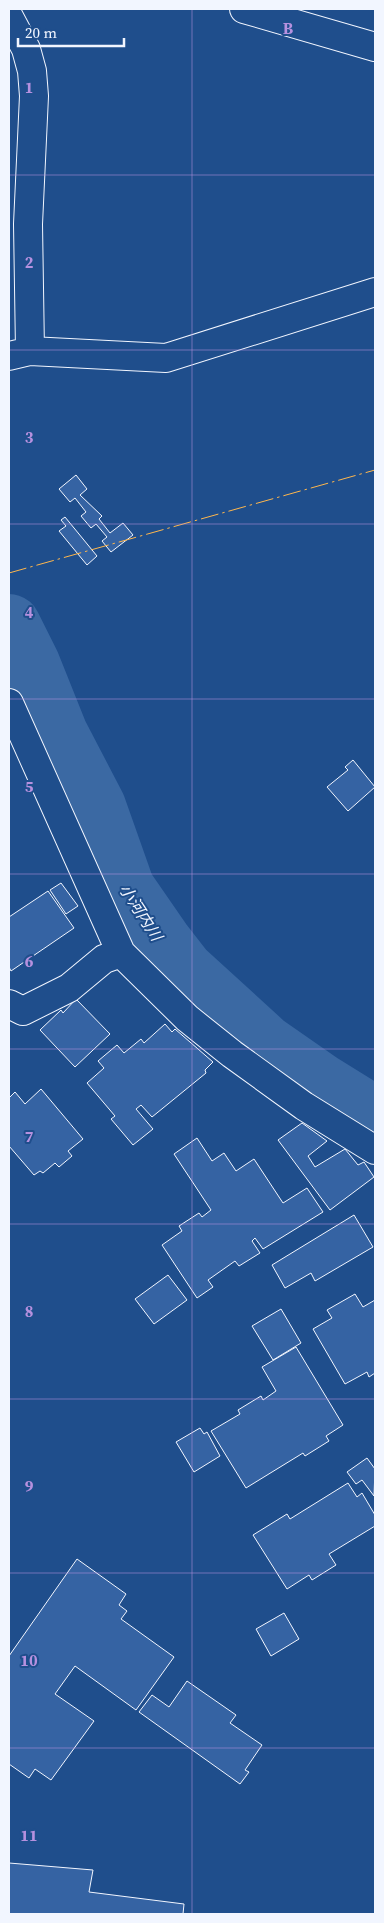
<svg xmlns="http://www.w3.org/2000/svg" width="384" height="1923" viewBox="0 0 384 1923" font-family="'Source Serif 4','Noto Sans JP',serif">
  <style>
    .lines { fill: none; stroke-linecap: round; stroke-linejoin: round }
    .river { stroke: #3b69a3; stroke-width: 64 }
    .building { fill: #3563a3; stroke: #f2f6ff }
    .street-casing { stroke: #f2f6ff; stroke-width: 30 }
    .street { stroke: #1f4e8c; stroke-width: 28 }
    .power { stroke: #ffb74d; stroke-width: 1; stroke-dasharray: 18 4 2.5 4; stroke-linecap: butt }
    .grid { fill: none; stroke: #b691df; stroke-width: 1; stroke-opacity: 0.55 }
    .labels { text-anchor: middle; stroke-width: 4; stroke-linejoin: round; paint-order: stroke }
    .water-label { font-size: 16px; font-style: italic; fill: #f2f6ff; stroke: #1f4e8c }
    .grid-label { font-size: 16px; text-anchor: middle; font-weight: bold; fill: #b691df; stroke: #1f4e8c; stroke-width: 4; stroke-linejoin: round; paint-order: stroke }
  </style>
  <rect width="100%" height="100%" fill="#1f4e8c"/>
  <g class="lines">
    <!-- river -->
    <path class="river" d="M9,626l19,38 28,70 38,73 29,82 38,55 21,27 82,75 56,39 55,34"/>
  </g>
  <!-- building -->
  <path class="building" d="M76,475l11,14 -7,6 22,21 -3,3 11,14 13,-10 10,12 -22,17 -9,-11 5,-4 -11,-13 -5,4 -10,-12 5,-4 -11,-14 -5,4 -11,-13z
    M65,517l32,39 -10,9 -28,-34 7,-5 -5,-6z
    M353,760l22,27 -27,24 -21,-24 21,-17 -3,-3z
    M61,883l17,23 -12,8 -16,-24z
    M48,891l26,37 -63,43 -2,-4v-50z
    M76,999l34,35 -35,33 -35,-37 21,-20 2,3z
    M165,1024l7,8 3,-3 38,33 -8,8 1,3 -54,44 -11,-12 -5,4 17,20 -20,16 -22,-26 4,-3 -28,-33 17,-15 -6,-7 19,-16 7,8 17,-14 3,4z
    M41,1089l42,50 -15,12 4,5 -13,11 -4,-4 -12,10 -3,-2 -6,4 -25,-29v-48l6,-6 10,12z
    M302,1123l25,18 -19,15 7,11 30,-18 13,16 6,-3 10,15 -44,33 -52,-70z
    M197,1138l15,23 12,-8 12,18 18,-12 29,44 24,-15 16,24 -60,37 -8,-11 -3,3 8,12 -21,13 -4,-5 -27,19 5,7 -16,11 -35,-53 20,-14 -3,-5 20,-13 3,4 9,-7 -37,-56z
    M354,1215l19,32 -58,34 -4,-8 -26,15 -13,-23z
    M168,1275l19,25 -33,24 -19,-25z
    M355,1294l8,13 12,-7v73l-6,4 -2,-5 -22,12 -32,-55 19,-11 -5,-8z
    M281,1309l20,34 -28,17 -21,-34z
    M296,1347l47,78 -17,11 3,5 -24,15 -2,-3 -57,35 -35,-57 29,-17 -2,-4 23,-14 2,4 13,-9 -14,-24z
    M200,1428l4,6 3,-2 13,24 -26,16 -18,-30z
    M367,1458l8,11 -1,27 -12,-16 -6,4 -9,-12z
    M348,1483l9,14 5,-4 13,22v11l-46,28 7,11 -24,15 -3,-5 -22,14 -34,-54 34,-21 3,5z
    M77,1559l49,35 -7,11 8,6 -6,8 53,38 -38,53 -61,-44 -20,28 39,27 -43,59 -16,-11 -6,9 -20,-14v-108z
    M284,1613l15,26 -28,17 -15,-27z
    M187,1681l49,34 -6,8 32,22 -17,25 4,2 -9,12 -101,-72 13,-17 17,12z
    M9,1863l84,7 -4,22 95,12 -1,10h-174z"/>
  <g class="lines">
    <defs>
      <path id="street" d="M244,9l131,38
        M9,17l17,32 6,22 2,25 -6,128 2,127
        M9,356l21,-5 136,7 209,-66
        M9,703l112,250 66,65 45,36 72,52 71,44
        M9,1004l14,7 46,-23 35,-29 17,-6"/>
    </defs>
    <!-- street casing -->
    <use href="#street" class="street-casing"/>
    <!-- street -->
    <use href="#street" class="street"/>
    <!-- power -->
    <path class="power" d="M9,573l366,-103"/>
  </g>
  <!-- grid -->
  <path class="grid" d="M192,9v1905M9,175h366M9,350h366M9,524h366M9,699h366M9,874h366M9,1049h366M9,1224h366M9,1399h366M9,1573h366M9,1748h366"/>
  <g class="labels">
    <!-- water labels -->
    <g class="water-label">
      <text transform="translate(141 912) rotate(57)" y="6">小河内川</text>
    </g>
  </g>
  <g class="grid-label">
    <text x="288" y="34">B</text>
    <text x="29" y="93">1</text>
    <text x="29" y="268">2</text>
    <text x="29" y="443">3</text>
    <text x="29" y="618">4</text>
    <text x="29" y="792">5</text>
    <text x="29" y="967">6</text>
    <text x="29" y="1142">7</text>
    <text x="29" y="1317">8</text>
    <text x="29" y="1492">9</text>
    <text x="29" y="1666">10</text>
    <text x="29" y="1841">11</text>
  </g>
  <!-- border -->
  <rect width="384" height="1923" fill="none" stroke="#f2f6ff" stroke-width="20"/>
  <!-- scale -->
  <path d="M18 38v8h106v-8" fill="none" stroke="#f2f6ff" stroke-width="2.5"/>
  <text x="25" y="38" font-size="15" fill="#f2f6ff" stroke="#1f4e8c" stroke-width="4" paint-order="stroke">20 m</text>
</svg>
